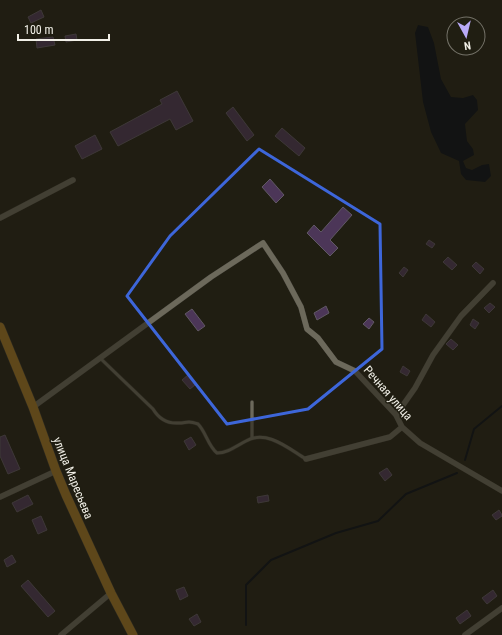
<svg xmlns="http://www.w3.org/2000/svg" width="502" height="635" viewBox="0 0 502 635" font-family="'Roboto Condensed',sans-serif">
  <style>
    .water { fill: #000814 }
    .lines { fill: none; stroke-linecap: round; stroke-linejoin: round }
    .stream { stroke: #000814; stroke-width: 2 }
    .building { fill: #4c3658; stroke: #605864 }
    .lane-casing { stroke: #38362f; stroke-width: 4 }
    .street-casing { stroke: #38362f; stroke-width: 6 }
    .primary-casing { stroke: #38362f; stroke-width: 10 }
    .lane { stroke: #6c695b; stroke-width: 3 }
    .street { stroke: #6c695b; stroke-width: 5.5 }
    .primary { stroke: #a87a24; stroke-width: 9 }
    .marked { fill: none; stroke: #3d66da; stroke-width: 3; stroke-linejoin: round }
    .labels { text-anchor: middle; stroke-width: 3; stroke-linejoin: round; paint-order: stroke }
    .street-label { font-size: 12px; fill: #f2f0e8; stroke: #201e12 }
  </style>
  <rect width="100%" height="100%" fill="#201e12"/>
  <!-- water -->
  <path class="water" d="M418,25l10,2 6,16 7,36 10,18 12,1 10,-3 4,5 1,10 -13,14 2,17 6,8 1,6 -11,6 3,7 6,2 10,-5 7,-1 2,12 -6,6 -19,-2 -5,-6 -2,-13 -18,-8 -10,-21 -8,-30 -8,-69z"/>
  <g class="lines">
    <!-- stream -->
    <path class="stream" d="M465,460l9,-31 28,-23
      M246,625v-40l25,-25 65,-27 42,-12 28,-27 51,-21"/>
  </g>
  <!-- building -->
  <path class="building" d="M41,10l3,7 -13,6 -3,-6z
    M76,34l1,6 -11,2 -1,-6z
    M53,37l2,8 -18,3 -1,-9z
    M177,91l16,30 -17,9 -6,-11 -52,27 -8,-14 52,-28 -2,-4z
    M233,107l21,28 -7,6 -21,-28z
    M282,128l23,20 -6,8 -24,-20z
    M95,135l7,14 -20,10 -7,-13z
    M270,179l14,16 -8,8 -14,-16z
    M343,207l9,8 -22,25 8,8 -8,8 -23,-23 7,-8 7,7z
    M429,240l6,4 -3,4 -6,-4z
    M448,257l9,8 -5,5 -9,-8z
    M476,262l8,7 -4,5 -8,-8z
    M404,267l4,3 -5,7 -4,-4z
    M490,303l5,4 -6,6 -5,-5z
    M326,306l3,7 -12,7 -3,-7z
    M192,309l13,17 -7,5 -13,-17z
    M426,314l9,8 -4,5 -9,-7z
    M369,318l5,4 -5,7 -6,-5z
    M473,319l6,4 -4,6 -5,-4z
    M451,339l7,6 -5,5 -7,-6z
    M403,366l7,5 -3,5 -7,-4z
    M188,375l7,10 -5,4 -8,-9z
    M5,435l15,34 -12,5 -8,-18v-19z
    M191,437l5,8 -7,5 -5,-9z
    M387,468l5,7 -7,6 -6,-8z
    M28,495l5,9 -16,8 -5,-9z
    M268,495l1,6 -11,2 -1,-6z
    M499,510l3,5v1l-6,4 -4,-5z
    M41,516l6,14 -9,4 -6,-14z
    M12,555l4,7 -9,5 -3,-7z
    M28,580l27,31 -7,6 -27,-31z
    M184,587l4,9 -8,4 -4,-10z
    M493,590l4,6 -10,8 -5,-6z
    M467,610l4,6 -11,8 -4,-6z
    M197,614l4,8 -7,4 -5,-7z"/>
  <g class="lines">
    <defs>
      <path id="lane" d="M100,358l53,51c6,10 14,15 26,14 4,0 7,-1 10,-1 3,0 6,1 9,2 8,8 10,22 19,29 11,0 19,-7 29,-12 21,-12 43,8 60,18
        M252,438v-36"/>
      <path id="street" d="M0,218l73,-38
        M33,407l178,-130 52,-34 20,30 18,34 6,22 11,9 18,24 19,9 41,44 6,12 18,16 82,48
        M396,415l19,-27 18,-33 28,-39 32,-33
        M306,459l84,-22 12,-10
        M0,497l56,-26
        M61,635l50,-42
        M465,635l37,-27"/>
      <path id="primary" d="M0,327l33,80 23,64 10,24 45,98 22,42"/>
    </defs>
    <!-- lane casing -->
    <use href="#lane" class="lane-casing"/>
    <!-- street casing -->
    <use href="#street" class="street-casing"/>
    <!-- primary casing -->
    <use href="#primary" class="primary-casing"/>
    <!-- lane -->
    <use href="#lane" class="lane"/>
    <!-- street -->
    <use href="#street" class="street"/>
    <!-- primary -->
    <use href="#primary" class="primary"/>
  </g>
  <!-- marked area -->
  <path d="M0 0H502V635H0ZM259,149l121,75 2,125 -74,60 -81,15 -100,-128 43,-60z" fill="#201e12" fill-opacity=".55" fill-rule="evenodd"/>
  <path class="marked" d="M259,149l121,75 2,125 -74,60 -81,15 -100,-128 43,-60z"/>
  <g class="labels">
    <!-- street labels -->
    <g class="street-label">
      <text transform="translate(388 393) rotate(49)" y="4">Речная улица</text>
      <text transform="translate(73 478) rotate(68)" y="4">улица Маресьева</text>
    </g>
  </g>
  <!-- north arrow -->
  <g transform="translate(466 36) rotate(172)"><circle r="19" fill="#201e12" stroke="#747268"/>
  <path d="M0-3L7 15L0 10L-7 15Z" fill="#b9aaf7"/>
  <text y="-6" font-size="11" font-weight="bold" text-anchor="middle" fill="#f2f0e8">N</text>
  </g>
  <!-- scale -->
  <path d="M18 34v6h91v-6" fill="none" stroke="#f2f0e8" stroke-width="2"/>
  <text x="24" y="34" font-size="12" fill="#f2f0e8" stroke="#201e12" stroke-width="3" paint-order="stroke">100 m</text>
</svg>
